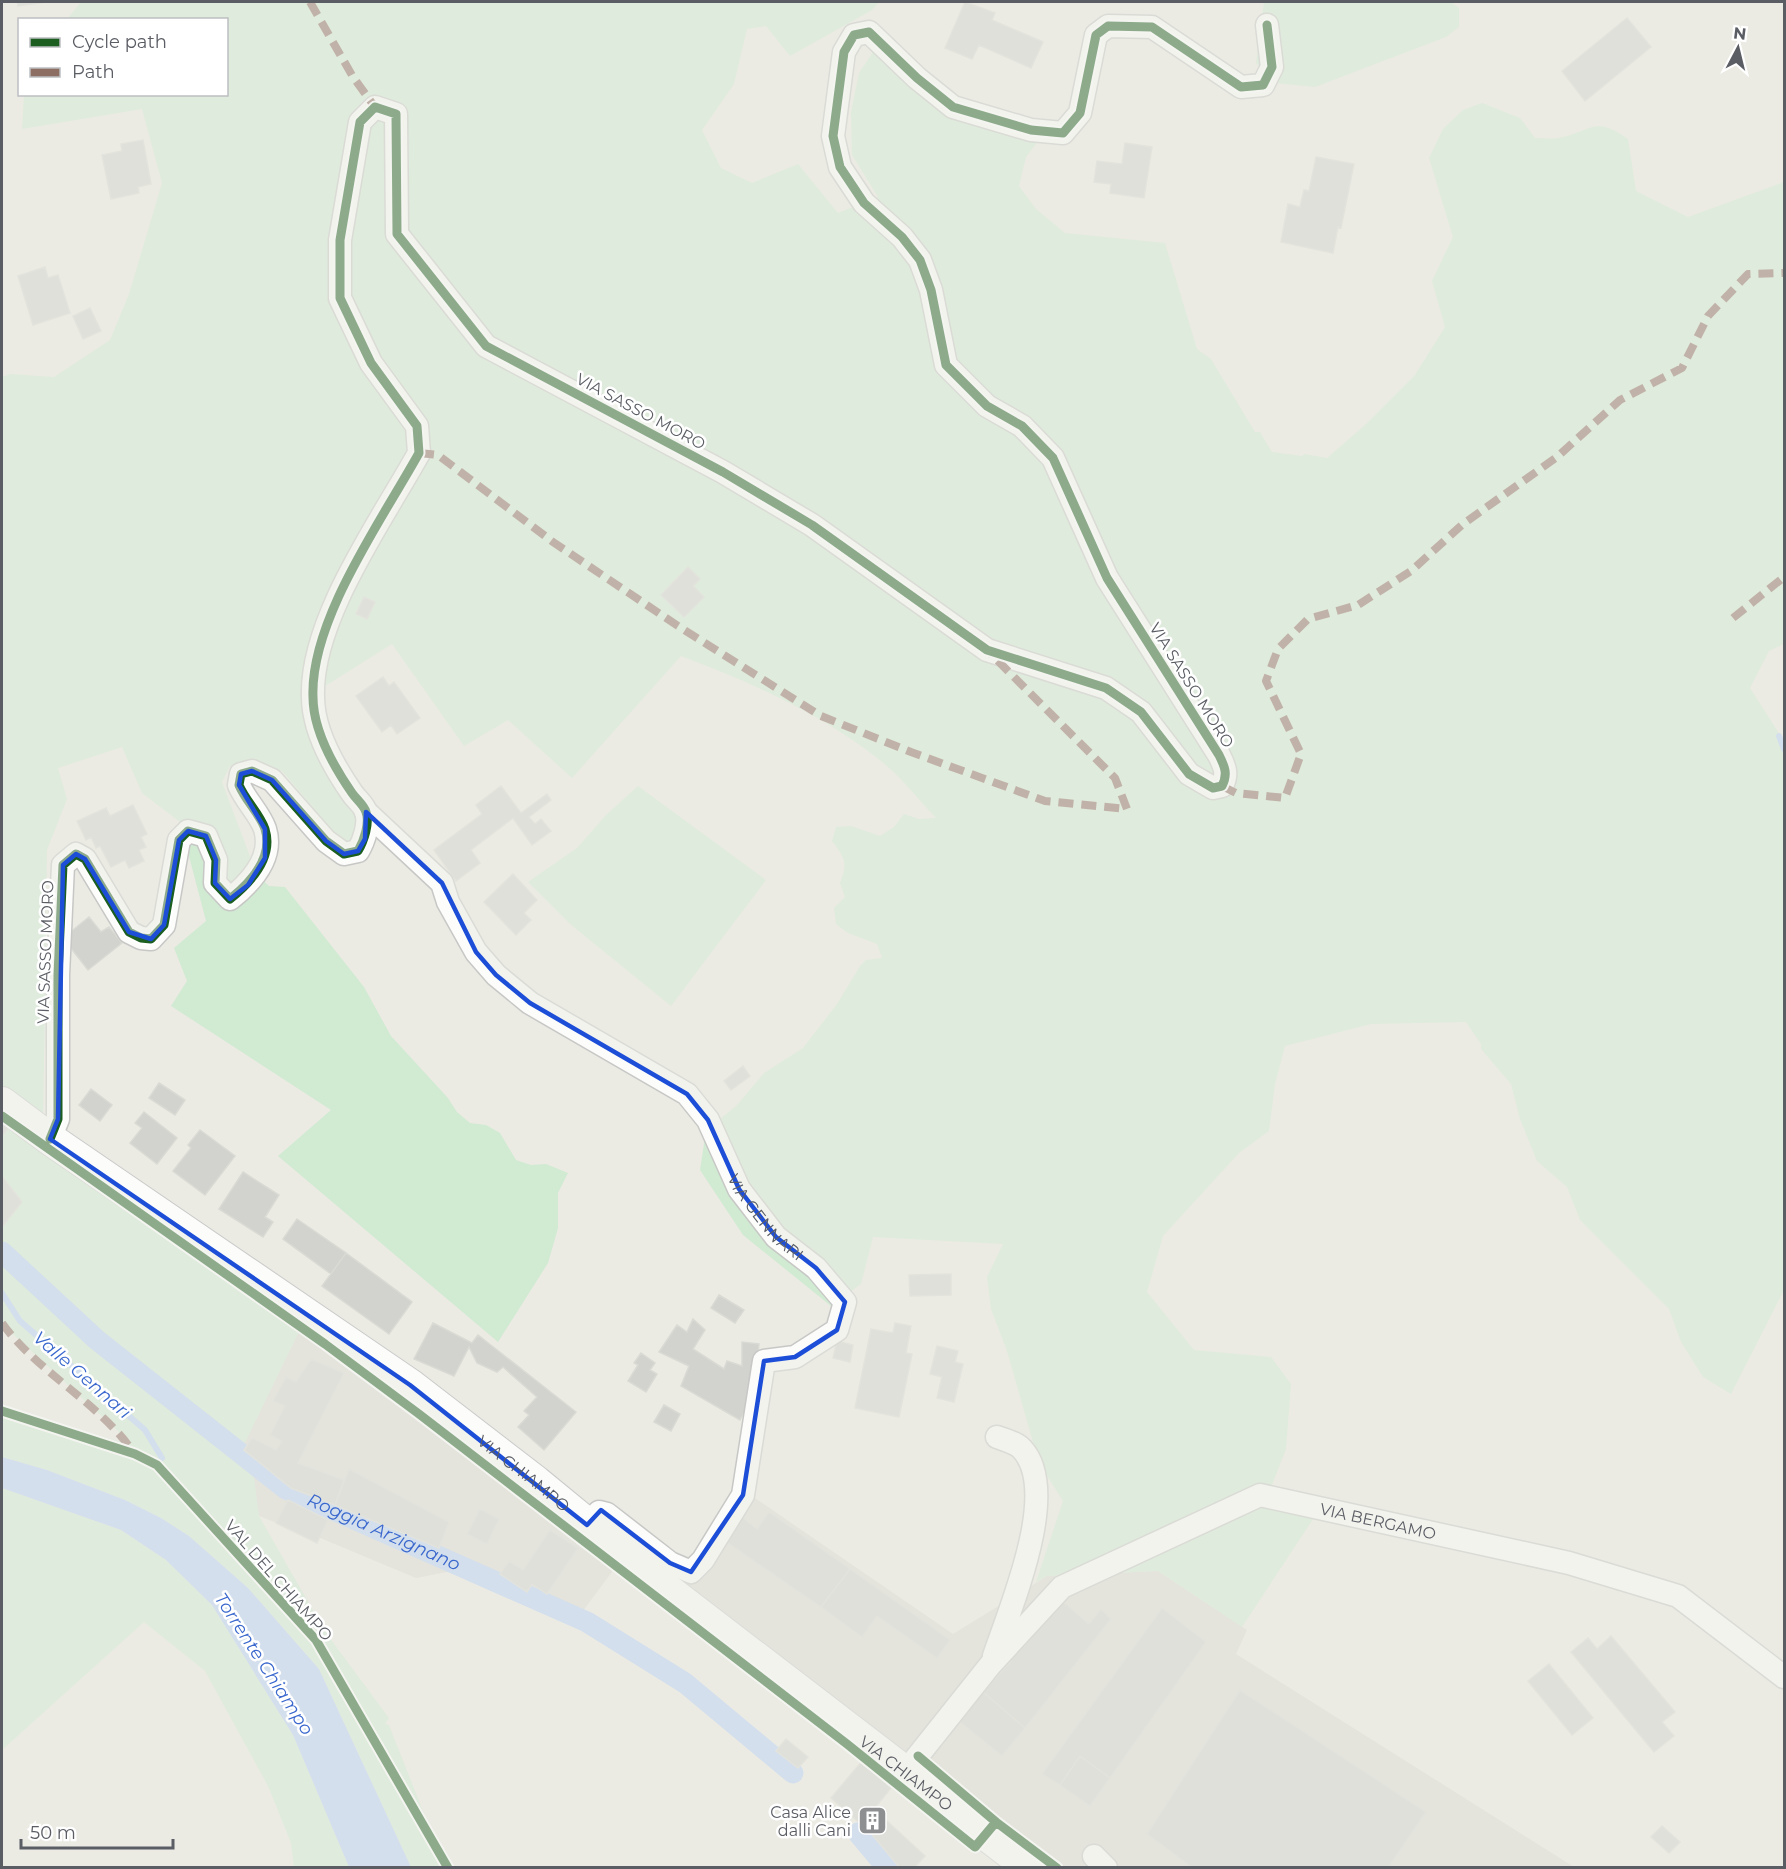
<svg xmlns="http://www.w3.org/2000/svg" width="1786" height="1869" viewBox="0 0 1786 1869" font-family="Montserrat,sans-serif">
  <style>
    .industrial { fill: #dbdbd4 }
    .green { fill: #d1ead2 }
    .water { fill: #b7d0f7 }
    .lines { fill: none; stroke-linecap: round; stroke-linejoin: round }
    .stream { stroke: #b7d0f7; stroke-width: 6 }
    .canal { stroke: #b7d0f7; stroke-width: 21 }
    .building { fill: #d2d2ce; stroke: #dadad4; stroke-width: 1.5 }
    .street-casing { stroke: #c7c7c6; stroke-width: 25 }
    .secondary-casing { stroke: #cacaca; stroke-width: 34 }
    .street { stroke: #fcfcfb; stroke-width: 22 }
    .secondary { stroke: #fcfcfb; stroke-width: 32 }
    .quiet { stroke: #8d6e63; stroke-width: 8; stroke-dasharray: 15 8; stroke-linecap: butt }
    .cycleway-casing { stroke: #fff; stroke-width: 13 }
    .cycleway { stroke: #1b5e20; stroke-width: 9 }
    .marked { fill: none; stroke: #1d4ed8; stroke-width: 4.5; stroke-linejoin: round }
    .labels { text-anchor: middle; stroke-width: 5; stroke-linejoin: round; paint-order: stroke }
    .street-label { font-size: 16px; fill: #5a5d64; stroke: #fff }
    .poi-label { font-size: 16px; fill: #5a5d64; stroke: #fff; text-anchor: end }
    .water-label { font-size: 18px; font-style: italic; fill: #3967cd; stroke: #fff }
  </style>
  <rect width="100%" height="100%" fill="#ebebe4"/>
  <!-- industrial -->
  <path class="industrial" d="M310,1309l310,252 -40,54 -107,-48 -57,11 -110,-46h-6l-41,-16 -18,-67z
    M752,1496l201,138 94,-58 111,-5 89,59 -11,24 338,213h-562l-344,-268z"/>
  <!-- green -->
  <path class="green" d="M81,2h798l-7,8 -82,46 -24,-30 -19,3 -13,55 -32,46 19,38 31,15 46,-19 40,49 40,-16 -26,-42 -1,-43 8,-39 20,-30 45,37 115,60 -13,17 -7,29 17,23 29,24 100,10 32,106 14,10 44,73h5l12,20 30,4 2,-2 23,4 38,-33 50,-50 30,-48 -13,-46 21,-44 -24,-79 14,-29 20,-19 19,-7 38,15 15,20c9,0 20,2 28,-1 33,-9 33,-20 65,2l8,52 52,26 96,-35v462l-15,7 -19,37 34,53v549l-53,104 -28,-17 -22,-35 -12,-33 -89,-89 -13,-33 -30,-26 -17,-42 -9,-35 -30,-35v-5l-15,-22 -95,2 -86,22 -10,38 -6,47 -30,22 -76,83 -16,56 47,58 77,7 20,27 -5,65 -16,41 51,17 -79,120 -84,-56 -111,5 -11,6 27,-81 -24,-38 -32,-112 -16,-42 -4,-32 16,-33 -130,-7 -12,47 -30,22 -88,-71 -43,-65 6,-39 31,-26 27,-32 39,-25 34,-44 23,-38 6,-6 16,-2 -5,-14 -29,-11 -12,-9 -2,-16 11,-11 -5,-14c8,-20 5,-25 -8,-42l4,-14 15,-1 29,10 14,-9 10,-13 15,5 17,-1c-18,-19 -35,-41 -55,-57 -58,-47 -131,-79 -200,-105l-109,122 -64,-58 -44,26 -72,-102 -70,44 2,35 39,74 -11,49 -8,-2 -62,-73 -24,-10 -28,5 -8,16 35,93 12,11 16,1 79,100 27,49 57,62 9,14 13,11 16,2 14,8 16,27 15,5 15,-1 22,9 -10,20v35l-10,35 -50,79 -220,-186 53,-46 -160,-104 16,-25 -13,-33 32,-27 -26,-99 -38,-29 -20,-46 -64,21 9,31 -20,51 -4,280 267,179 -68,140 10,14 7,53 67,117 63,85 -4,6 4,1 56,142h-34l-92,-198 -71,-81 -59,-52 -28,-18 -36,-18 -78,-30 -45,-13v-50l123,36 -6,-11 -117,-108v-947l8,-3 44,3 56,-37 19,-46 33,-111 -20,-74 -120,20 2,-34 202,-1v-74l-159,-1z
    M1264,2h187l8,6v19l-13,10 -131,50 -40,-4 -19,-20z
    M638,786l128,94 -95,126 -101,-82 -42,-42 49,-34 29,-33z
    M2,1488l119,42 45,30 46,45 81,130 56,132h-55l-3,-24 -23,-57 -63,-115 -61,-49 -142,128z"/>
  <!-- water -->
  <path class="water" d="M2,1457l45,13 78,30 36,18 28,18 59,52 71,81 92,198h-62l-56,-132 -81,-130 -46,-45 -45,-30 -119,-42z"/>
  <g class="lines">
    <!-- stream -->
    <path class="stream" d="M1779,736l5,13
      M2,1293l18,28 125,109 17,28"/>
    <!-- canal -->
    <g class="canal">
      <path id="s1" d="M2,1252l95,88 189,149 301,133 98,61 108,90"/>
      <path d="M858,1833l29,35"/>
    </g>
  </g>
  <!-- building -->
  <path class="building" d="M17,2h30l-29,4z
    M965,2l30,11 -3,7 51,22 -12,26 -52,-23 -7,14 -27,-11z
    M1627,18l24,29 -66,54 -23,-30z
    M143,140l8,44 -13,3 1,6 -28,6 -9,-44 20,-4 -1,-7z
    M1125,143l27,4 -8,51 -34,-5 1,-9 -17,-2 3,-21 25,3z
    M1316,157l38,7 -13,64 -3,-1 -5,26 -52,-11 7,-38 12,3 4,-17 5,1z
    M45,267l3,11 10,-3 12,38 -37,12 -15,-49z
    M90,308l11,23 -18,8 -10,-23z
    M688,567l12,12 -7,7 11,11 -20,20 -23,-22z
    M364,597l11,5 -8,17 -11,-5z
    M383,677l6,9 5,-4 26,36 -23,16 -6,-9 -9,7 -26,-36z
    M501,786l20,27 26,-19 4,6 -22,17 6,7 6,-5 10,12 -19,14 -19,-27 -42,32 9,13 -24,18 -22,-31 48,-36 -6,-9z
    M133,805l14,29 -6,3 5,10 -7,3 5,11 -15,7 -4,-8 -14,7 -11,-21 -4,2 -5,-11 -5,3 -9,-19 29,-13 4,8z
    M513,874l24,26 -13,13 7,7 -15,15 -32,-33z
    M89,917l12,15 8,-5 13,16 -34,27 -25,-32z
    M743,1066l7,10 -19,14 -7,-9z
    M159,1083l26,17 -10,15 -26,-17z
    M91,1089l21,16 -12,16 -21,-16z
    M144,1112l33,26 -20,26 -27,-21 12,-15 -7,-5z
    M2,1123l6,5 -6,8z
    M200,1130l35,26 -30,39 -32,-24 18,-23 -3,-3z
    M243,1172l36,23 -14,22 8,5 -10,15 -44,-28z
    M2,1176l20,26 -20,25z
    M297,1219l49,34 -15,21 -48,-35z
    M346,1253l66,49 -23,32 -67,-48z
    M951,1274v21l-41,1 -1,-21z
    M719,1295l25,15 -9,13 -24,-15z
    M693,1319l12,11 -12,19 31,20 3,-8 15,5v-24l17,2 -5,52 -14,24 -59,-34 8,-20 -30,-14 18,-27 10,7z
    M433,1323l39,20 6,-8 98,77 -32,38 -26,-23 11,-12 -5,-4 13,-14 -34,-30 -6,5 -20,-9 -8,-16 -15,29 -40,-17z
    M895,1323l16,3 -5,27 6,1 -13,63 -44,-9 16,-79 22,4z
    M837,1341l16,4 -3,17 -17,-4z
    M937,1346l21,5 -3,11 8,2 -9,38 -17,-4 5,-21 -12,-3z
    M641,1353l14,10 -5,7 7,4 -11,18 -18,-11 10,-16 -4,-2z
    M311,1359l33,14 -46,90 46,17 -9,25 -44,-17 -47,-38 8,-12 24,12 6,-9 -12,-6 15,-29 -12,-5 13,-24 10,5z
    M664,1405l16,9 -9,17 -17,-9z
    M349,1469l100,53 -10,26 -104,-43z
    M288,1500l40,20 -11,23 -41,-20z
    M480,1509l19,10 -12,25 -20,-10z
    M769,1512l81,57 -29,38 -96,-66 17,-24 15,12z
    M550,1530l28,18 -31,46 -15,-10 -5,8 -27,-18 9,-13 14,9z
    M850,1569l100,71 -13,18 -60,-42 -15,21 -41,-30z
    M1062,1601l27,23 12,-15 10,10 -86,109 -42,-36 28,-31 -8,-6 14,-16 7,7z
    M1162,1608l44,34 -96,136 -30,-22 -20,29 -18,-11z
    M1611,1636l64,76 -13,10 12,14 -20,16 -83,-100 17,-14 9,11z
    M1549,1664l44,54 -21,17 -44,-54z
    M1240,1690l186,122 -38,56h-195l-46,-34z
    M983,1692l42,36 -23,28 -43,-35z
    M786,1739l22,18 -10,11 -22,-17z
    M1080,1756l30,22 -20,28 -30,-21z
    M862,1761l29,27 -17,21 51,47 -11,12h-14l-30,-36 -39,-34z
    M1662,1826l18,16 -11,11 -18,-16z"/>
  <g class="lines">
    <defs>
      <g id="street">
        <path id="s2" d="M366,812l76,71 6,19 28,50 20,23 34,28 157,91 21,26 31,69 37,48 40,31 29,34 -8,28 -42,27 -31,4 -21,134 -40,65 -12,12 -21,-9 -63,-49 -8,-2 -12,13"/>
        <path d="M50,1139l8,-20v-144l5,-110 13,-11 9,5 44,73 12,6 10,1 13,-14 15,-85 9,-9 18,5 10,24 -1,23 15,16c20,-16 44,-41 35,-70 -5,-15 -20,-29 -26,-44l2,-11 11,-3 20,9 54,61 18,13 14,-3c6,-10 12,-28 8,-39 -2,-7 -10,-13 -14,-19 -18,-26 -39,-63 -39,-96 -3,-77 69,-177 106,-244l-2,-27 -46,-63 -31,-65v-58l20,-118 15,-15 21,7 1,120 89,112 237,126 89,53 175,125 119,38 35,24 48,62 24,14 9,-2c6,-12 3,-19 -3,-31l-112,-177 -54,-120 -31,-32 -35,-20 -41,-41 -15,-75 -11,-30 -18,-23 -38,-34 -24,-36 -7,-31 11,-84 10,-17 15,-3 48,46 36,29 78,23 32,3 17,-20 16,-78 12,-9 44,1 89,60 22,-2 9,-18 -5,-42"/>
        <path d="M994,1656c16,-48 67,-165 28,-207 -5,-6 -17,-9 -25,-12"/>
        <path id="s3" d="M905,1772l86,-108 71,-77 198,-92 309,68 109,33 106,81"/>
        <path d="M1094,1856l12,12"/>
      </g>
      <g id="secondary">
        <path id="s4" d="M2,1103l48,36 360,246 126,97 134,110 360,276"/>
      </g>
    </defs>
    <!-- street casing -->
    <use href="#street" class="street-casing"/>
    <!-- secondary casing -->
    <use href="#secondary" class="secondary-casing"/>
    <!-- street -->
    <use href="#street" class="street"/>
    <!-- secondary -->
    <use href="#secondary" class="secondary"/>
    <!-- quiet -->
    <path class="quiet" d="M310,2l43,75 22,30
      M419,453l19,2 115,87 125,84 143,90 90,36 134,49 82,8 -12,-31 -124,-124
      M1733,618l51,-41
      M1222,786l14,7 49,5 16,-44 -35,-73 12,-32 30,-30 50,-14 53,-34 52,-47 94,-67 63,-57 62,-32 26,-52 40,-42 36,-1
      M2,1323c35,49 98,80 132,130"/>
    <defs>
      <path id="cycleway" d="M2,1116l323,228 94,70 428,330 128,103 21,-25 61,46
        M50,1139l8,-20v-144l5,-110 13,-11 9,5 44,73 12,6 10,1 13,-14 15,-85 9,-9 18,5 10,24 -1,23 15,16c20,-16 44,-41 35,-70 -5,-15 -20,-29 -26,-44l2,-11 11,-3 20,9 54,61 18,13 14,-3c6,-10 12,-28 8,-39 -2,-7 -10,-13 -14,-19 -18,-26 -39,-63 -39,-96 -3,-77 69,-177 106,-244l-2,-27 -46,-63 -31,-65v-58l20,-118 15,-15 21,7 1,120 89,112 237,126 89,53 175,125 119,38 35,24 48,62 24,14 9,-2c6,-12 3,-19 -3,-31l-112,-177 -54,-120 -31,-32 -35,-20 -41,-41 -15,-75 -11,-30 -18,-23 -38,-34 -24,-36 -7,-31 11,-84 10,-17 15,-3 48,46 36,29 78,23 32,3 17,-20 16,-78 12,-9 44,1 89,60 22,-2 9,-18 -5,-42
        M2,1411l133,43 22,11 159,175 132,228
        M918,1756l78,66"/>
    </defs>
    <!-- cycleway casing -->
    <use href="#cycleway" class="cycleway-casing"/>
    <!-- cycleway -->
    <use href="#cycleway" class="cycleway"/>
  </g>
  <!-- marked area -->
  <path d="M0 0H1786V1869H0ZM252,771l20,9 54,61 18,13 14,-3 7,-12 1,-27 76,71 34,69 20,23 34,28 157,91 21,26 31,69 37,48 40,31 29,34 -8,28 -42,27 -31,4 -21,134 -52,77 -21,-9 -69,-53 -14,15 -177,-140 -360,-246 8,-20 5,-254 13,-11 9,5 44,73 22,7 13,-14 15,-85 9,-9 18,5 10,24 -1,23 15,16 18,-14 17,-27v-29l-26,-44 2,-11z" fill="#ebebe4" fill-opacity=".55" fill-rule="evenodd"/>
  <path class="marked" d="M252,771l20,9 54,61 18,13 14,-3 7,-12 1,-27 76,71 34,69 20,23 34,28 157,91 21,26 31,69 37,48 40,31 29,34 -8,28 -42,27 -31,4 -21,134 -52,77 -21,-9 -69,-53 -14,15 -177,-140 -360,-246 8,-20 5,-254 13,-11 9,5 44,73 22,7 13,-14 15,-85 9,-9 18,5 10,24 -1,23 15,16 18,-14 17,-27v-29l-26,-44 2,-11z"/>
  <!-- icons -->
  <defs>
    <symbol id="building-square" viewBox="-11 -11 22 22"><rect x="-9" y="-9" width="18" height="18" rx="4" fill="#8d8f91" stroke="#fff"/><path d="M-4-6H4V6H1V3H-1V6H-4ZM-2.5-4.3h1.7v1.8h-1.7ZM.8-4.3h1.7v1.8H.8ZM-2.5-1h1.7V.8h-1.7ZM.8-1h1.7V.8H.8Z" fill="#fff"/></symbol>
  </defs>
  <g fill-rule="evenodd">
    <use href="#building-square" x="856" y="1804" width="33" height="33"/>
  </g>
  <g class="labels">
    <!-- street labels -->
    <g class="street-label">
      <text transform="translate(641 411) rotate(28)" y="6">VIA SASSO MORO</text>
      <text transform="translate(1192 685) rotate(58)" y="6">VIA SASSO MORO</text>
      <text transform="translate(45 952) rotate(-88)" y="6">VIA SASSO MORO</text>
      <text dy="6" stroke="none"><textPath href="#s2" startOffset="585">VIA GENNARI</textPath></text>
      <text dy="6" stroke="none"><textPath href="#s4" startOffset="640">VIA CHIAMPO</textPath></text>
      <text dy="6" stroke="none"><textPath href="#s3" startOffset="582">VIA BERGAMO</textPath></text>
      <text transform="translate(279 1580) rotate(49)" y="6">VAL DEL CHIAMPO</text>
      <text dy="6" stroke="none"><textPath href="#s4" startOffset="1126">VIA CHIAMPO</textPath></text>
    </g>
    <!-- poi labels -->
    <g class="poi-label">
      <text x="851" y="1818">Casa Alice<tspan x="851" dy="18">dalli Cani</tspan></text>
    </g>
    <!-- water labels -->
    <g class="water-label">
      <text transform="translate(82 1375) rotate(41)" y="6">Valle Gennari</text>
      <text dy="6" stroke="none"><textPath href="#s1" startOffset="477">Roggia Arzignano</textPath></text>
      <text transform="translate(264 1664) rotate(57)" y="6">Torrente Chiampo</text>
    </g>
  </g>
  <!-- border -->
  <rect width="1786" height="1869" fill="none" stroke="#5a5d64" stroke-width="6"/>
  <!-- legend -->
  <rect x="18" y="18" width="210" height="78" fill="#ffffff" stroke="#bdbec1" stroke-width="1.5"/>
  <rect x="30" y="38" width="30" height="9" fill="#1b5e20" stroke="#bdbec1" stroke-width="1.5"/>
  <text x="72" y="48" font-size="18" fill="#5a5d64">Cycle path</text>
  <rect x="30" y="68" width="30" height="9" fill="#8d6e63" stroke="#bdbec1" stroke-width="1.5"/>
  <text x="72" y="78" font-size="18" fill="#5a5d64">Path</text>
  <!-- north arrow -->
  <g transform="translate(1738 48) rotate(7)" stroke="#ffffff" stroke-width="4.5" paint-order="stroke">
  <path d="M0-4.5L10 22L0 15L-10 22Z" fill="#5a5d64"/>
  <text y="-9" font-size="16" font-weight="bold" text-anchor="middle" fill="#5a5d64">N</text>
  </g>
  <!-- scale -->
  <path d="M21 1839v9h152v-9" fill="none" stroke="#5a5d64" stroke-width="3"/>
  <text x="30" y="1839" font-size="18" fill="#5a5d64" stroke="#ffffff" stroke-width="4.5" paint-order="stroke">50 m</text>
</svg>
